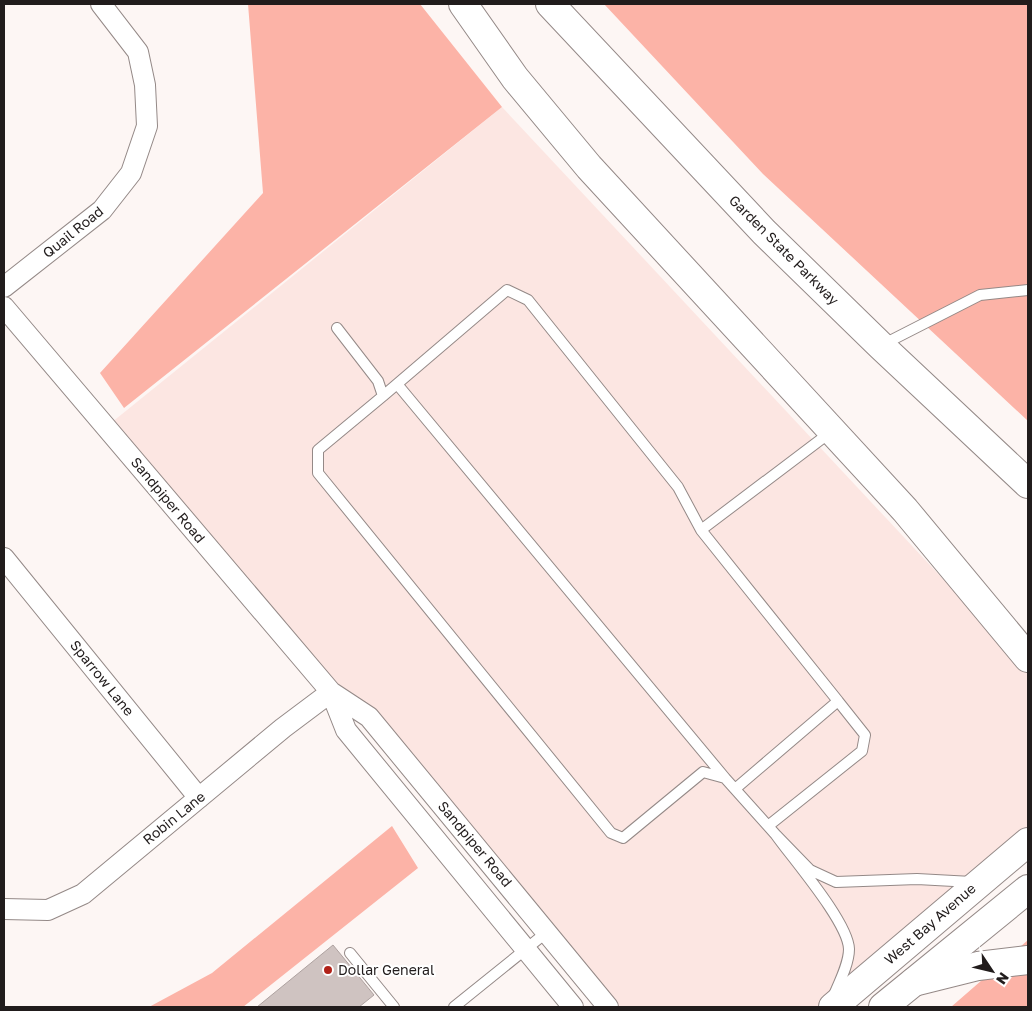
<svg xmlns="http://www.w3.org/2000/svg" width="1032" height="1011" viewBox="0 0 1032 1011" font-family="'Golos Text',sans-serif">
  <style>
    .built { fill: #fce6e2 }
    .forest { fill: #fcb3a7 }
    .building { fill: #cfc3c1; stroke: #aea2a0 }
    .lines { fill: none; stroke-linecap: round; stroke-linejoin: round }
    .service-casing { stroke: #948987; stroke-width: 12 }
    .minor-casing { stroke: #948987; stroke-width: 22 }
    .primary-casing { stroke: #948987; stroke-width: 30 }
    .motorway-casing { stroke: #948987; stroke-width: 30 }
    .service { stroke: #fff; stroke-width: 10 }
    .minor { stroke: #fff; stroke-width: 20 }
    .primary { stroke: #fff; stroke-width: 28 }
    .motorway { stroke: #fff; stroke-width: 28 }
    .poi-dot { fill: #b12219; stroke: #fff; stroke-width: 2 }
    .labels { text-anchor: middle; stroke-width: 4; stroke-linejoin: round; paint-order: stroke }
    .street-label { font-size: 14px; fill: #211c1c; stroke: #fff }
    .poi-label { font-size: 14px; fill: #211c1c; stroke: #fff; text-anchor: start }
  </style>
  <rect width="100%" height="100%" fill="#fdf6f4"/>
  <!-- built -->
  <path class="built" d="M502,107l526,563v174l-196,163h-228l-498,-580z"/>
  <!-- forest -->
  <path class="forest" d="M248,4h172l82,103 -378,301 -24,-35 163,-180z
    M604,4h424v417l-265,-247z
    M392,826l26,42 -175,139h-94l63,-34z
    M1028,940v67h-77z"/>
  <!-- building -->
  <path class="building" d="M333,945l41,50 -15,12h-102z"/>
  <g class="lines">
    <defs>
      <path id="service" d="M337,328l41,53 5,15 -65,54v23l293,360 12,5 80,-66 22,6 51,57
        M882,345l98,-50 48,-5
        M397,384l328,394
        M383,396l124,-106 21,10 150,187 23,43 137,171 -103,88
        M701,530l131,-99
        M768,826l94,-75 3,-16 -27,-34
        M350,953l44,54
        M833,997c6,-14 16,-33 16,-48 -1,-27 -56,-90 -73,-114l34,35 26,12 81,-3 55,3
        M454,1007l93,-75"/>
      <path id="minor" d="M4,287l98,-77 29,-37 16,-47 -2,-41 -7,-33 -37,-48
        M4,307l327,385 38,25 239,290
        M4,558l195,240
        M331,692l15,38 227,277
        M4,909l44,1 35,-16 200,-166 48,-36"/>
      <path id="primary" d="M833,1007l195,-165
        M883,1007l145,-118"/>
      <path id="motorway" d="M463,4l52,74 74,89 316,343 123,148
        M550,4l214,228 117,114 147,138
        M914,982l64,-16 50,-6"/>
    </defs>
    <!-- service casing -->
    <use href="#service" class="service-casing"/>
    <!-- minor casing -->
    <use href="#minor" class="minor-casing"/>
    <!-- primary casing -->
    <use href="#primary" class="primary-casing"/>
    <!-- motorway casing -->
    <use href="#motorway" class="motorway-casing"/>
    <!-- service -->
    <use href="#service" class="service"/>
    <!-- minor -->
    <use href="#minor" class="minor"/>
    <!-- primary -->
    <use href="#primary" class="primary"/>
    <!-- motorway -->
    <use href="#motorway" class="motorway"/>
  </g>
  <!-- markers -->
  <circle class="poi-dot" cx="328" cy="970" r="5"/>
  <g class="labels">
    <!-- street labels -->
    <g class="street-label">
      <text transform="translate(73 232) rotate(-39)" y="5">Quail Road</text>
      <text transform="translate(784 250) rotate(45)" y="5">Garden State Parkway</text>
      <text transform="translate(168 500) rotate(50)" y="5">Sandpiper Road</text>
      <text transform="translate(102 678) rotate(51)" y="5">Sparrow Lane</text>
      <text transform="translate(174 818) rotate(-39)" y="5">Robin Lane</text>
      <text transform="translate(475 844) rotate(50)" y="5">Sandpiper Road</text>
      <text transform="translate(930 924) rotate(-41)" y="5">West Bay Avenue</text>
    </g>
    <!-- poi labels -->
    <g class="poi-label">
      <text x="338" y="975">Dollar General</text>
    </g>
  </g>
  <!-- border -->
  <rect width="1032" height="1011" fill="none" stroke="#211c1c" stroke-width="10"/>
  <!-- north arrow -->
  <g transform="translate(992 971) rotate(125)" stroke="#ffffff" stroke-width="4" paint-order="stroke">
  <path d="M0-4L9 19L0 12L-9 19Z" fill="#211c1c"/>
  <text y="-8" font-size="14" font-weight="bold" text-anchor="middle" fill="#211c1c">N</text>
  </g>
</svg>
